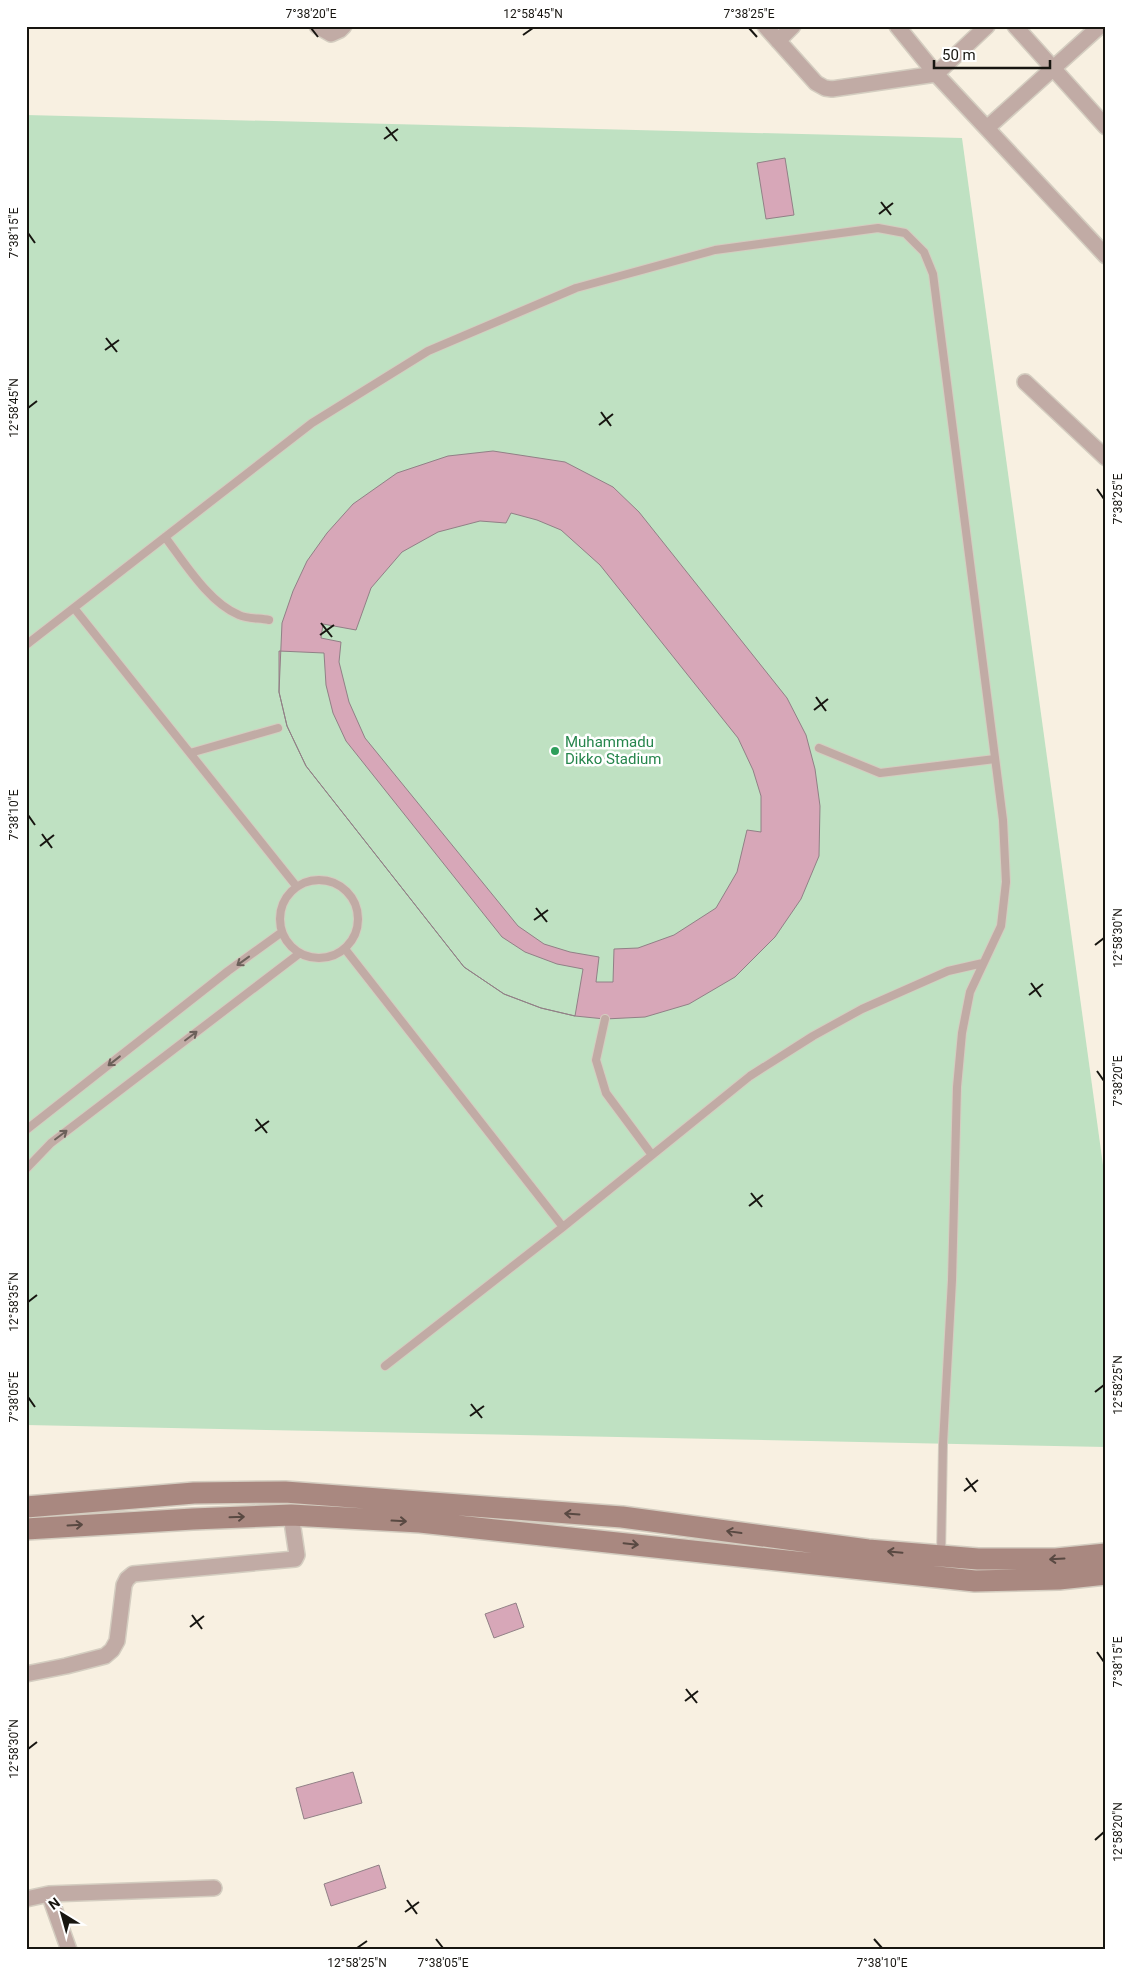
<svg xmlns="http://www.w3.org/2000/svg" width="1132" height="1976" viewBox="0 0 1132 1976" font-family="Roboto,sans-serif">
  <style>
    .green { fill: #bfe1c2 }
    .building { fill: #d7a7b8; stroke: #918086; fill-rule: evenodd }
    .lines { fill: none; stroke-linecap: round; stroke-linejoin: round }
    .service-casing { stroke: #d4cdc0; stroke-width: 10 }
    .minor-casing { stroke: #d4cdc0; stroke-width: 18 }
    .secondary-casing { stroke: #d4cdc0; stroke-width: 24 }
    .service { stroke: #c1aba5; stroke-width: 8 }
    .minor { stroke: #c1aba5; stroke-width: 15 }
    .secondary { stroke: #a98880; stroke-width: 21 }
    .oneway { stroke: #6c605a }
    .oneway2 { stroke: #594942 }
    .ticks { fill: none; stroke: #171510; stroke-width: 2 }
    .leisure-dot { fill: #2e9e5b; stroke: #fff; stroke-width: 2 }
    .labels { text-anchor: middle; stroke-width: 5; stroke-linejoin: round; paint-order: stroke }
    .leisure-label { font-size: 15px; fill: #27864d; stroke: #fff; text-anchor: start }
    .neatline { fill: none; stroke: #171510; stroke-width: 2 }
    .ticks-label { font-size: 12px; text-anchor: middle; fill: #171510 }
  </style>
  <rect width="100%" height="100%" fill="#f8f0e1"/>
  <!-- green -->
  <path class="green" d="M26,115l936,23 144,1049v260l-1080,-22z"/>
  <!-- building -->
  <path class="building" d="M785,158l9,57 -28,4 -9,-56z
    M493,451l72,11 48,25 26,25 148,186 19,37 9,34 5,37 -1,50 -18,43 -26,38 -40,40 -46,27 -44,13 -40,2 -30,-3 -34,-8 -37,-14 -40,-27 -158,-201 -19,-40 -8,-34 3,-69 11,-32 14,-30 20,-28 26,-29 44,-31 51,-17zM511,513l26,7 24,10 39,35 138,173 15,32 8,26v36l-14,-2 -10,42 -21,36 -42,27 -36,13 -24,1 -1,33h-17l3,-25 -29,-5 -26,-8 -26,-18 -153,-188 -16,-36 -10,-40 2,-20 -20,-4 2,-14 33,6 15,-42 31,-36 36,-20 42,-11 26,2z
    M279,651l45,2 2,32 7,28 13,28 156,196 23,15 32,12 26,5 -8,47 -34,-8 -37,-14 -40,-27 -158,-201 -19,-40 -8,-34z
    M516,1603l8,24 -30,11 -9,-24z
    M353,1772l9,31 -58,16 -8,-31z
    M379,1865l7,23 -55,18 -7,-22z"/>
  <g class="lines">
    <defs>
      <path id="service" d="M165,537c19,25 44,66 74,78 8,4 21,3 30,5
        M74,608l223,279
        M26,645l286,-222 116,-72 148,-63 139,-38 163,-22 27,5 19,19 9,22 70,546 3,62 -5,44 -31,66 -8,41 -5,54 -5,193 -9,164 -2,112
        M819,748l61,25 115,-14
        M190,753l88,-25
        M280 919a39 39 0 1 1 78 0a39 39 0 1 1-78 0Z
        M345,949l218,278
        M605,1019l-9,41 10,33 46,62
        M26,1130l202,-159 54,-39
        M26,1169l25,-26 249,-190
        M385,1366l178,-139 187,-151 63,-40 49,-27 86,-38 35,-8"/>
      <path id="minor" d="M317,26l14,8 9,-4 4,-4
        M765,26l51,57 9,5 7,1 104,-15 51,-48
        M897,26l39,48 170,182
        M1015,26l91,101
        M778,41l15,-15
        M987,128l113,-102
        M1025,382l81,76
        M26,1674l40,-8 39,-10 7,-6 5,-9 7,-56 3,-6 6,-5 162,-15 2,-4 -6,-40
        M49,1894l20,56
        M26,1899l23,-5 165,-6"/>
      <path id="secondary" d="M26,1507l168,-14 91,-1 337,25 246,33 110,9h78l50,-5
        M26,1529l167,-10 98,-4 129,7 555,59 84,-2 47,-5"/>
    </defs>
    <!-- service casing -->
    <use href="#service" class="service-casing"/>
    <!-- minor casing -->
    <use href="#minor" class="minor-casing"/>
    <!-- secondary casing -->
    <use href="#secondary" class="secondary-casing"/>
    <!-- service -->
    <use href="#service" class="service"/>
    <!-- minor -->
    <use href="#minor" class="minor"/>
    <!-- secondary -->
    <use href="#secondary" class="secondary"/>
  </g>
  <!-- one-way arrows -->
  <defs><path id="oneway-shaft" d="M-6 0H5M1.5-3L5.5 0L1.5 3" fill="none" stroke-width="1.6" stroke-linecap="round" stroke-linejoin="round" transform="scale(1.25)"/></defs>
  <g class="oneway">
    <use href="#oneway-shaft" transform="translate(243 961) rotate(144)"/>
    <use href="#oneway-shaft" transform="translate(191 1036) rotate(-37)"/>
    <use href="#oneway-shaft" transform="translate(114 1061) rotate(142)"/>
    <use href="#oneway-shaft" transform="translate(61 1135) rotate(-37)"/>
  </g>
  <g class="oneway2">
    <use href="#oneway-shaft" transform="translate(572 1514) rotate(-176)"/>
    <use href="#oneway-shaft" transform="translate(237 1517) rotate(-2)"/>
    <use href="#oneway-shaft" transform="translate(399 1521) rotate(3)"/>
    <use href="#oneway-shaft" transform="translate(75 1525) rotate(-3)"/>
    <use href="#oneway-shaft" transform="translate(734 1532) rotate(-172)"/>
    <use href="#oneway-shaft" transform="translate(631 1544) rotate(6)"/>
    <use href="#oneway-shaft" transform="translate(895 1552) rotate(-175)"/>
    <use href="#oneway-shaft" transform="translate(1057 1559) rotate(177)"/>
  </g>
  <!-- ticks -->
  <path class="ticks" d="M311,28l7,9M749,28l8,9M523,35l10,-7M386,127l11,14M384,139l14,-10M881,202l10,13M879,214l14,-11M28,233l7,10M106,338l11,14M105,350l14,-10M28,408l9,-7M601,412l10,14M599,425l14,-11M1097,489l7,10M321,623l11,14M320,635l14,-10M816,697l10,14M814,710l14,-11M28,815l7,10M42,834l10,14M40,846l14,-11M536,908l11,14M534,920l14,-10M1095,945l9,-7M1031,983l10,14M1029,995l14,-11M1097,1071l7,10M256,1119l11,14M255,1131l14,-10M751,1193l11,14M749,1206l14,-11M28,1302l9,-7M1095,1392l9,-7M28,1397l7,10M471,1404l11,14M470,1416l14,-10M966,1478l10,14M964,1491l14,-11M192,1615l10,14M190,1627l14,-11M1097,1652l7,10M686,1689l11,14M685,1701l13,-10M28,1749l9,-7M1095,1840l9,-8M407,1900l10,14M405,1912l14,-10M436,1939l7,9M874,1939l8,9M357,1948l10,-7"/>
  <!-- markers -->
  <circle class="leisure-dot" cx="555" cy="751" r="5"/>
  <g class="labels">
    <!-- leisure labels -->
    <g class="leisure-label">
      <text x="565" y="747">Muhammadu<tspan x="565" dy="17">Dikko Stadium</tspan></text>
    </g>
  </g>
  <!-- border -->
  <rect width="1132" height="1976" fill="none" stroke="#ffffff" stroke-width="55"/>
  <!-- north arrow -->
  <g transform="translate(62 1914) rotate(323)" stroke="#ffffff" stroke-width="4" paint-order="stroke">
  <path d="M0-4L9 19L0 12L-9 19Z" fill="#171510"/>
  <text y="-8" font-size="14" font-weight="bold" text-anchor="middle" fill="#171510">N</text>
  </g>
  <!-- scale -->
  <path d="M934 60v8h116v-8" fill="none" stroke="#171510" stroke-width="2.5"/>
  <text x="942" y="60" font-size="15" fill="#171510" stroke="#ffffff" stroke-width="4" paint-order="stroke">50 m</text>
  <rect x="28" y="28" width="1076" height="1920" class="neatline"/>
  <g class="ticks-label">
    <text x="311" y="18">7°38'20"E</text>
    <text x="533" y="18">12°58'45"N</text>
    <text x="749" y="18">7°38'25"E</text>
    <text transform="translate(14 233) rotate(-90)" y="4">7°38'15"E</text>
    <text transform="translate(14 408) rotate(-90)" y="4">12°58'45"N</text>
    <text transform="translate(1118 499) rotate(-90)" y="4">7°38'25"E</text>
    <text transform="translate(14 815) rotate(-90)" y="4">7°38'10"E</text>
    <text transform="translate(1118 938) rotate(-90)" y="4">12°58'30"N</text>
    <text transform="translate(1118 1081) rotate(-90)" y="4">7°38'20"E</text>
    <text transform="translate(14 1302) rotate(-90)" y="4">12°58'35"N</text>
    <text transform="translate(1118 1385) rotate(-90)" y="4">12°58'25"N</text>
    <text transform="translate(14 1397) rotate(-90)" y="4">7°38'05"E</text>
    <text transform="translate(1118 1662) rotate(-90)" y="4">7°38'15"E</text>
    <text transform="translate(14 1749) rotate(-90)" y="4">12°58'30"N</text>
    <text transform="translate(1118 1832) rotate(-90)" y="4">12°58'20"N</text>
    <text x="357" y="1967">12°58'25"N</text>
    <text x="443" y="1967">7°38'05"E</text>
    <text x="882" y="1967">7°38'10"E</text>
  </g>
</svg>
